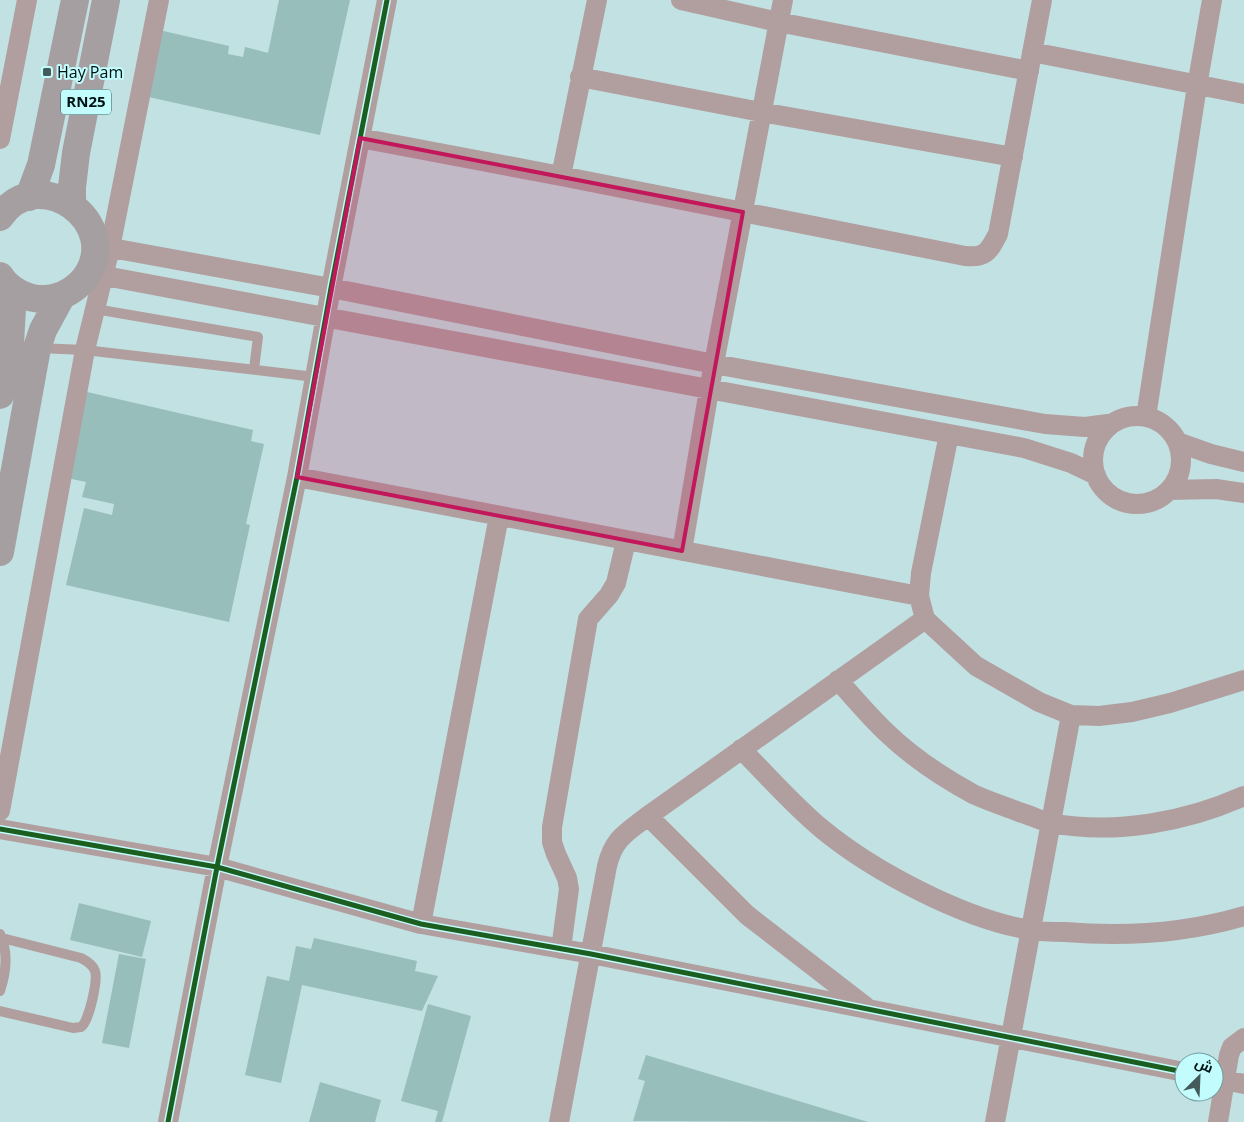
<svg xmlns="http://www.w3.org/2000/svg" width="1244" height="1122" viewBox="0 0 1244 1122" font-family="'Open Sans',Cairo,sans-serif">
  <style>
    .building { fill: #97beba }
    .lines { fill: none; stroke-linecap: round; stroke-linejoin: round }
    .service { stroke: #b19fa0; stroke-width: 10 }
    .minor { stroke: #b19fa0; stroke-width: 20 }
    .primary { stroke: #a69fa1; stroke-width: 28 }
    .cycleway-casing { stroke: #c2fcfc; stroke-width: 8 }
    .cycleway { stroke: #1b5e20; stroke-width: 5 }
    .marked { fill: #c2185b; fill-opacity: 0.2; stroke: #c2185b; stroke-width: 4; stroke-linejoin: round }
    .poi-dot { fill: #445a5b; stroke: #c2fcfc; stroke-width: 2 }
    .labels { text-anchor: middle; stroke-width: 4; stroke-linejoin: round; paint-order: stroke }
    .shield { fill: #c2fcfc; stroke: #3a5859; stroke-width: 1 }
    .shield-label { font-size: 15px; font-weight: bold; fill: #001213 }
    .poi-label { font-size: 16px; fill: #001213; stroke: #c2fcfc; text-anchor: start }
  </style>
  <rect width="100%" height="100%" fill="#c2e1e2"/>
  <!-- building -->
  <path class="building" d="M279,0h71l-30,135 -176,-39 15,-66 70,16 -1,8 15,3 2,-10 23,6z
    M87,392l166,38 -2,11 13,3 -18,80 4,1 -21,97 -163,-37 18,-77 28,7 2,-11 -32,-7 4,-15 -19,-4z
    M79,903l72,18 -9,36 -72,-17z
    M314,938l103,23 -2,10 23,5 -16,35 -120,-26 -21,98 -36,-8 22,-99 22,5 7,-35 15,3z
    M119,954l27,5 -17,89 -27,-5z
    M428,1004l43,12 -29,106h-7l3,-11 -37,-10z
    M646,1055l222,67 -235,-1 12,-40 -7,-2z
    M320,1082l61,18 -6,22h-66z"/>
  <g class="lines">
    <!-- service -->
    <path class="service" d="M95,309l163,28 -4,32
      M38,348l47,2 230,27
      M0,934c9,19 6,39 0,57
      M0,1011l73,17 8,-1c8,-5 17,-47 14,-56 -2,-6 -8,-10 -14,-13l-79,-20"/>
    <!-- minor -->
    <path class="minor" d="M681,0l97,22 251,49
      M1032,52l212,42
      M580,77l181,35 252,45
      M360,138l201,38 404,80c21,2 24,-5 33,-22l44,-234
      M0,139l27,-139
      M561,176l36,-176
      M95,245l236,43 383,76 331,60 40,3 23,-3
      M89,273l935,175 47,15 25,12
      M1093 460a44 44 0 1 1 88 0a44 44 0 1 1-88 0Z
      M1146,417l51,-331 15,-86
      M949,434l-28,139 -2,23 6,23 51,47 63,36 32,13 28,1 33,-4 38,-9 74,-23
      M1177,442l34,12 33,8
      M297,477l622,119
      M1169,490l47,-1 28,4
      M682,551l27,-161 74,-390
      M838,680c16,18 31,36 49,53 25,24 55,44 86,61 15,7 31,12 46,18 11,3 22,9 32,11 64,12 135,-1 193,-27
      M741,749c27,27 52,56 81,80 51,42 143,91 209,101 11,2 22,2 34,2 60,5 121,1 179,-16
      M0,811l85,-461 25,-102 49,-248
      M648,816l99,99 119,92
      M0,829l217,38 204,57 170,30 593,118
      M421,924l78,-408
      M561,949l8,-60 -2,-11 -11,-24 -4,-12v-15l36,-208 21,-24 7,-12 10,-42
      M1214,1078l30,6
      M168,1122l49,-255 80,-390 34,-189 56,-288
      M559,1122l48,-256c7,-28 19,-33 41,-50l277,-197
      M995,1122l76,-407
      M1218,1122l11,-67 3,-8 12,-9"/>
    <!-- primary -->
    <path class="primary" d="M29,197l12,-32 34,-165
      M72,205v-18l4,-34 30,-153
      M0,217c38,-56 125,6 85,61 -10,12 -24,20 -39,21 -17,1 -37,-8 -46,-23
      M0,395l10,-51 3,-54
      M0,552l37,-204 6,-18 18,-33"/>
    <defs>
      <path id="cycleway" d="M0,829l217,38 204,57 170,30 593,118
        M168,1122l49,-255 80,-390 34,-189 56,-288"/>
    </defs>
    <!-- cycleway casing -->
    <use href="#cycleway" class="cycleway-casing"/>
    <!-- cycleway -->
    <use href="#cycleway" class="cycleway"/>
  </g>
  <!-- marked area -->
  <path class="marked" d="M360,138l383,74 -61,339 -385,-74z"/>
  <!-- markers -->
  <rect class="poi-dot" x="42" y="67" width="10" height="10" rx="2.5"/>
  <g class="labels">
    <!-- shield labels -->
    <rect class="shield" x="61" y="89.5" width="50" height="25" rx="4"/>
    <g class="shield-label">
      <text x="86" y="107">RN25</text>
    </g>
    <!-- poi labels -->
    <g class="poi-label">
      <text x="57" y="78">Hay Pam</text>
    </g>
  </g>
  <!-- north arrow -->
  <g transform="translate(1199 1077) rotate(24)"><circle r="24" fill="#c2fcfc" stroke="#749e9f"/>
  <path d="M0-4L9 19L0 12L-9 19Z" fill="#445a5b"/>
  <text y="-8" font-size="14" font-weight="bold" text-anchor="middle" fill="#001213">ش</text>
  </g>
</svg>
